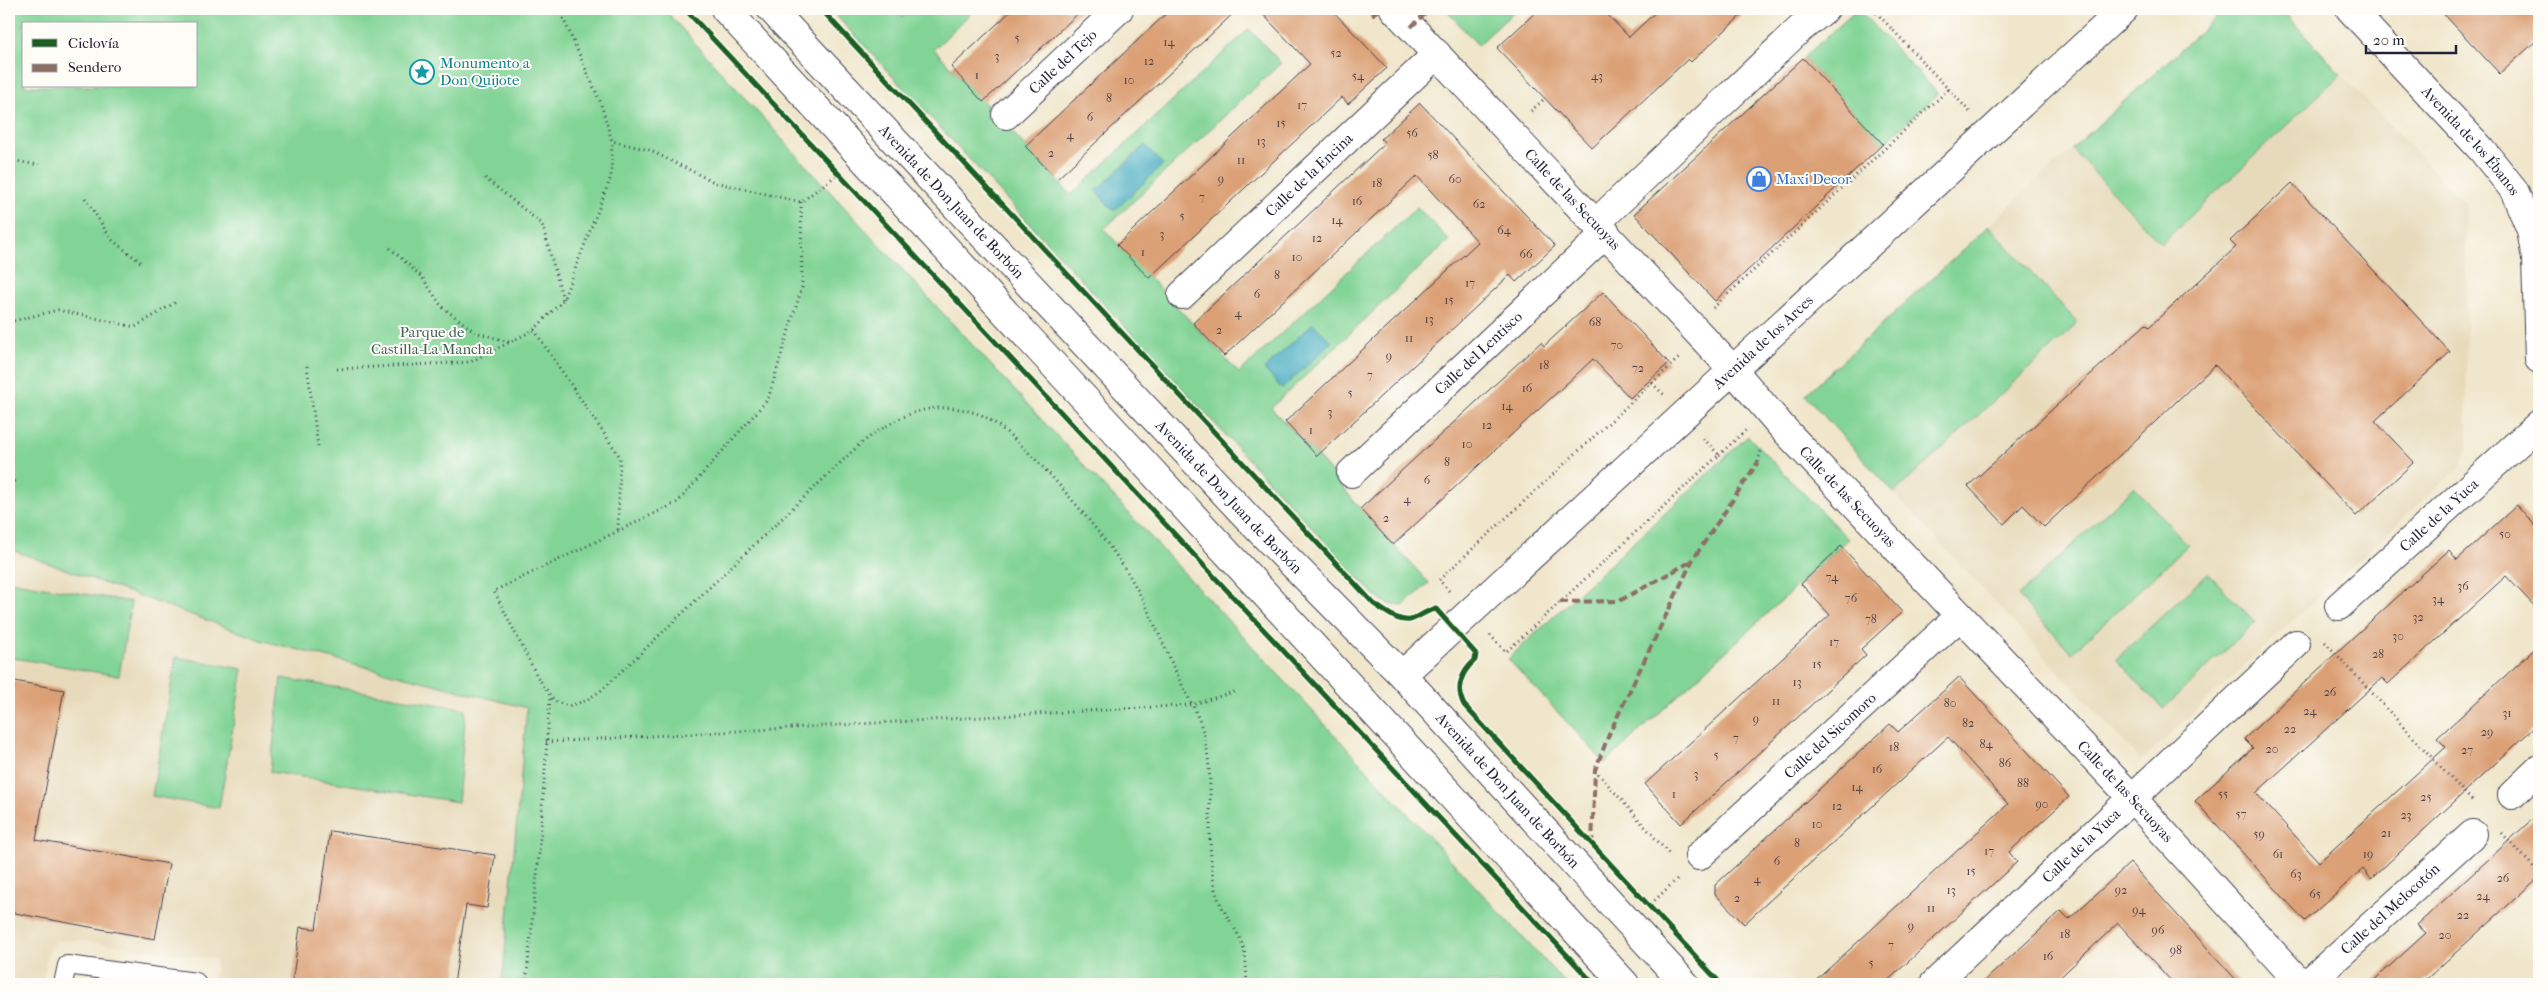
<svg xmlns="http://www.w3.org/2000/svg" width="2548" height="993" viewBox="0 0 2548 993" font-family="'IM FELL French Canon',serif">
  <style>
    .built { fill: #e7daba }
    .green { fill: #82d496; stroke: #527b68; fill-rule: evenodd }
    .water { fill: #40aac0; stroke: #31667e }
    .building { fill: #dba076 }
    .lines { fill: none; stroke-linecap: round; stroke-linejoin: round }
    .lane-casing { stroke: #413f51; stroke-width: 20 }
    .street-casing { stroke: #413f51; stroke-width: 30 }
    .secondary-casing { stroke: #413f51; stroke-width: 30 }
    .path { stroke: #413f51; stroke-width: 3; stroke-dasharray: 1 4; stroke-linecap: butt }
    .lane { stroke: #fff; stroke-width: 18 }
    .street { stroke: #fff; stroke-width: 28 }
    .secondary { stroke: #fff; stroke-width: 28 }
    .quiet { stroke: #8d6e63; stroke-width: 4; stroke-dasharray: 8 4; stroke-linecap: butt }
    .cycleway-casing { stroke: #fdfcf7; stroke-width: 8 }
    .cycleway { stroke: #1b5e20; stroke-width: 5 }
    .labels { text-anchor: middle; stroke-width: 4; stroke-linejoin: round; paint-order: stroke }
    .number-label { font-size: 12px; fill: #50424a }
    .street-label { font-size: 15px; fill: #22223b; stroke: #fdfcf7 }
    .culture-label { font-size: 15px; fill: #0d838f; stroke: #fdfcf7; text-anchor: start }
    .shop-label { font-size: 15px; fill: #366cbe; stroke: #fdfcf7; text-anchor: start }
    .park-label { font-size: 15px; fill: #44605b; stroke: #fdfcf7 }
  </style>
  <rect width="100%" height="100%" fill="#fdfcf7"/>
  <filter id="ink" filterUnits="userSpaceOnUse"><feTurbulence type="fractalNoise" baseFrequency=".02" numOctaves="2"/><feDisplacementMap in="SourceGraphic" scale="10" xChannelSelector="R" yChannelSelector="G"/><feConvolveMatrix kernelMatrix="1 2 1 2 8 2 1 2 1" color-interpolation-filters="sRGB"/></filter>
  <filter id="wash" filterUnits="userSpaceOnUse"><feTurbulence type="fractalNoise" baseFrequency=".0096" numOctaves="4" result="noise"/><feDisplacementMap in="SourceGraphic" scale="20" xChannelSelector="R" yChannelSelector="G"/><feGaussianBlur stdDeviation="1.12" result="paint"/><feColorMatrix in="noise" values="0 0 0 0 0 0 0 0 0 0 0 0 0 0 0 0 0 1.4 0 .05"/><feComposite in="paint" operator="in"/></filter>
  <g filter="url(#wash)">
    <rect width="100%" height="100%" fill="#f0e6cb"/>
    <!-- built -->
    <path class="built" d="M2341,74l125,131 1,242 -6,18 -320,296 -247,-268 184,-170 -89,-97 38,-37 45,-40 89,95z
      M9,549l255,92 263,67 -25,276h-289l3,-25 -139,-19 -21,1 -9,14 -4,29h-34z"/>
    <!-- green -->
    <path class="green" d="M9,9h655l156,172 746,803h-1064l25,-276 -263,-67 -255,-92zM24,24h172v62h-172z
      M830,9h66l7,8 10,-8h62l-41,40 137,146 178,-166 32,34 -177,166 135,144 178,-166 32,33 -178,168 55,58 34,43 69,74 -26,23 -14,-2 -14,-8z
      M1445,9h72l-39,36z
      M1858,9l80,85 -55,50 -80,-86z
      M2225,9h56l60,65 -180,170 -89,-95z
      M1989,226l89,97 -184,170 -89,-98z
      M1748,436l100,103 -243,224 -97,-104z
      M2134,487l54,58 -116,108 -54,-57z
      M2208,573l47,49 -92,87 -47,-50z
      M9,581l122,21 -12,74 -110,-19z
      M176,657l67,12 -24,139 -67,-12z
      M281,678l185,31 -8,93 -188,-30z"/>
    <!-- water -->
    <path class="water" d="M1145,145l18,20 -49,46 -18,-20z
      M1313,323l19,19 -50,47 -18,-20z"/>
    <g id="blocks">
      <!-- building -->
      <path class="building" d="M1013,9h70l-100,93 -32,-35z
        M1171,9h67l-181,170 -32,-33z
        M1258,9h73l56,59 -39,36 -6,-7 -193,181 -32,-33 193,-181z
        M1539,9h63l27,28 30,-28h89l-57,53 -3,-3 -96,89 -95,-100z
        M2439,9h100v29l-39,36z
        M1803,58l80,86 -168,157 -81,-87z
        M1420,103l135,143 -39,36 -6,-7 -193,181 -32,-34 193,-180 -61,-66 -193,180 -31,-33 192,-180 -4,-4z
        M2292,183l158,169 -75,69 39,41 -58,54 -141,-151 -171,162 -21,-22 -19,19 -36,-38 178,-162 3,3 87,-80 -6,-6z
        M1603,292l66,71 -39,35 -37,-39 -200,186 -33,-36 181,-167 3,4z
        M2517,505l22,25v81l-33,-35 -118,108 -6,-6 -126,115 63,69 127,-115 -9,-9 102,-93v78l-168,156 -8,-10 -58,52 -110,-120 58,-53 -9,-9 105,-98 100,-91 8,10z
        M1841,546l61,66 -41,37 5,6 -185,169 -36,-40 185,-169 -29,-31z
        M1959,677l110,120 -60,55 8,10 -133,122h-72l196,-180 -60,-67 -204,187 -29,-30v-9l175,-161 8,8z
        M9,680l55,10 -28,150 133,24 -14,75 -146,-27z
        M2539,813v64l-118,107h-51l56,-51 -9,-8z
        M330,831l165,24 -8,53 -21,-3 -12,79h-162l8,-57 16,2z
        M2130,863l110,121h-66l-56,-61 -65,61h-72l80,-73 8,8z"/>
    </g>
  </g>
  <g filter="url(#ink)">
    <use href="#blocks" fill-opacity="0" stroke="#413f51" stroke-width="1"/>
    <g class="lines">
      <defs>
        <path id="lane" d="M63,984l4,-19 129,17"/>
        <g id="street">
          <path id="s1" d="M1394,9l339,361 48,56 352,373 168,185"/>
          <path id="s2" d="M2350,9l132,141 32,40 17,40 5,29 3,100"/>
          <path id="s3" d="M1006,115l113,-106"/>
          <path d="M1596,223l204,-194 25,-20"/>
          <path id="s4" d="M1182,295l255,-241"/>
          <path id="s5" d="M1351,473l255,-240"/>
          <path id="s6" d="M2339,606l200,-182"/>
          <path id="s7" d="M1402,675l722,-666"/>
          <path d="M2512,795l27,-26"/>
          <path id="s8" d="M1699,856l261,-240"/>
          <path id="s9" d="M1934,984l362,-340"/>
          <path id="s10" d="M2307,984l166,-150"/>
        </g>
        <g id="secondary">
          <path d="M725,9l900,975"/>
          <path id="s11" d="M771,9l491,524 140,142 283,309"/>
        </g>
      </defs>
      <!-- lane casing -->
      <use href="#lane" class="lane-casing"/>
      <!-- street casing -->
      <use href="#street" class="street-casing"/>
      <!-- secondary casing -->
      <use href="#secondary" class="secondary-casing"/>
      <!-- path -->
      <path class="path" d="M559,9l41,92 12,40 37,9 65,32 87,20 37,-28
        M1873,9l97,103
        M1531,111l14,-13
        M9,160l30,5
        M485,178l57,46 21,75
        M85,198l27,42 31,24
        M801,202l1,85 -34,112 -90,103 -184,89 43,85 17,25 14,5 17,-5 17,-11 258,-246c37,-27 68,-46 116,-31 37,11 120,113 144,148 24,35 39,75 57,113 8,19 21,38 26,58 14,50 1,105 12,157 5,20 18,34 26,52 6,13 5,30 6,43
        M390,248l32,29 20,30 33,25 34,10
        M1713,308l236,-219
        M9,322l49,-12 77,17 41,-25
        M534,330l86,127 -2,74
        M307,366l11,81
        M337,369l133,-7 64,-32 29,-30 48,-123 1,-36
        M1652,383l12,12
        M1719,455l27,-25
        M1758,462l4,-14
        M9,483l9,-3
        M1449,591l-10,-11 241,-223
        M1490,635l16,17 213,-197 -17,-18
        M2325,642l149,161
        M546,742l645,-37 46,-14
        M1595,770l74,84
        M2502,833l37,40
        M1651,904l28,-27
        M526,984l13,-130 11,-157"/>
      <!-- lane -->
      <use href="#lane" class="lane"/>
      <!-- street -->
      <use href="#street" class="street"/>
      <!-- secondary -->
      <use href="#secondary" class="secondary"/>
      <!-- quiet -->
      <path class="quiet" d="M1372,15l7,-6
        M1411,27l19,-18
        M1560,602l59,-1 73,-40
        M1592,845l3,-75 15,-38 82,-171 66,-99"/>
      <defs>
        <path id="cycleway" d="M685,9l909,975
          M821,9l553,595c10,6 23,18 36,16 8,-2 14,-9 26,-11l40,45 -1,6c-14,13 -20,27 -11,45l257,279"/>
      </defs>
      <!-- cycleway casing -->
      <use href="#cycleway" class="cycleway-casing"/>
      <!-- cycleway -->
      <use href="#cycleway" class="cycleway"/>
    </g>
  </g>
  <!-- icons -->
  <defs>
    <symbol id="sight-ring" viewBox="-11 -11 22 22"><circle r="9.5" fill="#fdfcf7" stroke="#0f9aa8" stroke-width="1.5"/><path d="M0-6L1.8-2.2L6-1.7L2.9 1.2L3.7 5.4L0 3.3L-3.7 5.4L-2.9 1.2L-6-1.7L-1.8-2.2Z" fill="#0f9aa8"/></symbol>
    <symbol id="shop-ring" viewBox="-11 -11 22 22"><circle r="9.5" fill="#fdfcf7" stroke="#3f7fe0" stroke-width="1.5"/><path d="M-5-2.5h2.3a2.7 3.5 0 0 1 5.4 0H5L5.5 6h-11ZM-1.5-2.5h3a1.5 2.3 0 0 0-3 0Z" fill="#3f7fe0"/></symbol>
  </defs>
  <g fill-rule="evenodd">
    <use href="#sight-ring" x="408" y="58" width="28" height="28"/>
    <use href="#shop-ring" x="1745" y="165" width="28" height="28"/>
  </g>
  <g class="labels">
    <!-- number labels -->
    <g class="number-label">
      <text x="1017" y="42">5</text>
      <text x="1169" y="46">14</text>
      <text x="1336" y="57">52</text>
      <text x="997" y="60">3</text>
      <text x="1149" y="65">12</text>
      <text x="977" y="79">1</text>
      <text x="1358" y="80">54</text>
      <text x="1597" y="80">43</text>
      <text x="1129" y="84">10</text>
      <text x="1109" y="102">8</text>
      <text x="1302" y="109">17</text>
      <text x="1090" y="121">6</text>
      <text x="1281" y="127">15</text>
      <text x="1412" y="137">56</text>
      <text x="1070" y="139">4</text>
      <text x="1261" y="145">13</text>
      <text x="1051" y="157">2</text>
      <text x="1433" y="159">58</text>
      <text x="1241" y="164">11</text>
      <text x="1221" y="183">9</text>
      <text x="1455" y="183">60</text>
      <text x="1377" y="187">18</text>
      <text x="1202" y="201">7</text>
      <text x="1357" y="205">16</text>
      <text x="1479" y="208">62</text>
      <text x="1182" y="220">5</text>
      <text x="1337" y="224">14</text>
      <text x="1504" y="234">64</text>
      <text x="1162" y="238">3</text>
      <text x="1317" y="242">12</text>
      <text x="1143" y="256">1</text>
      <text x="1526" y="258">66</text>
      <text x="1297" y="261">10</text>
      <text x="1277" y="279">8</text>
      <text x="1470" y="287">17</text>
      <text x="1257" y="298">6</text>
      <text x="1449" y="304">15</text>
      <text x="1238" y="317">4</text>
      <text x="1429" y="323">13</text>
      <text x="1595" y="326">68</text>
      <text x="1219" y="334">2</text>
      <text x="1409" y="342">11</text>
      <text x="1617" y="349">70</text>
      <text x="1389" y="360">9</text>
      <text x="1544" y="369">18</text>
      <text x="1638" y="372">72</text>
      <text x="1370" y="379">7</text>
      <text x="1527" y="392">16</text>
      <text x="1350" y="397">5</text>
      <text x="1507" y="410">14</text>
      <text x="1330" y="416">3</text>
      <text x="1487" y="429">12</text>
      <text x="1311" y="434">1</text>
      <text x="1467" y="448">10</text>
      <text x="1447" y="466">8</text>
      <text x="1427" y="484">6</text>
      <text x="1407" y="503">4</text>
      <text x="1386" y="522">2</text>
      <text x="2505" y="538">50</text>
      <text x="1832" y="581">74</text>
      <text x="2463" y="590">36</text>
      <text x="1851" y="602">76</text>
      <text x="2438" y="603">34</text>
      <text x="2418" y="621">32</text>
      <text x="1871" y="623">78</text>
      <text x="2398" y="640">30</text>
      <text x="1834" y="646">17</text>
      <text x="2378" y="658">28</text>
      <text x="1817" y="668">15</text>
      <text x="1797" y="686">13</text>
      <text x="2330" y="696">26</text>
      <text x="1776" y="705">11</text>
      <text x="1950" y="707">80</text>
      <text x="2310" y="715">24</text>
      <text x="2507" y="717">31</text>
      <text x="1756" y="723">9</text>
      <text x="1968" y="727">82</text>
      <text x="2290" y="733">22</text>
      <text x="2487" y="736">29</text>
      <text x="1736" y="742">7</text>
      <text x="1986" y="748">84</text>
      <text x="1894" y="751">18</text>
      <text x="2272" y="753">20</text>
      <text x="2467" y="754">27</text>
      <text x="1716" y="759">5</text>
      <text x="2005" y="767">86</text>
      <text x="1877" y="773">16</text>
      <text x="1696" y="778">3</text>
      <text x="2023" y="787">88</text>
      <text x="1857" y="791">14</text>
      <text x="1674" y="798">1</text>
      <text x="2223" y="798">55</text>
      <text x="2426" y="801">25</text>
      <text x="2042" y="808">90</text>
      <text x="1837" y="810">12</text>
      <text x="2241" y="818">57</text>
      <text x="2406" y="819">23</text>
      <text x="1817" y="828">10</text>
      <text x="2386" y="837">21</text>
      <text x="2259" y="838">59</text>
      <text x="1797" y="847">8</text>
      <text x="1989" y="855">17</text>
      <text x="2278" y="858">61</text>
      <text x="2368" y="858">19</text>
      <text x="1777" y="865">6</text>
      <text x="1971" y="875">15</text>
      <text x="2296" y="878">63</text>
      <text x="2503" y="882">26</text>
      <text x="1757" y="883">4</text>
      <text x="1951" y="894">13</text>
      <text x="2121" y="894">92</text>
      <text x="2315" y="898">65</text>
      <text x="2483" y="900">24</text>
      <text x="1737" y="902">2</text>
      <text x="1931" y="912">11</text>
      <text x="2139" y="914">94</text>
      <text x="2463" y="919">22</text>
      <text x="1911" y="930">9</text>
      <text x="2158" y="934">96</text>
      <text x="2065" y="938">18</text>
      <text x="2445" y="939">20</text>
      <text x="1891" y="949">7</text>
      <text x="2176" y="954">98</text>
      <text x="2048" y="960">16</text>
      <text x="1871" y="967">5</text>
    </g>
    <!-- street labels -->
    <g class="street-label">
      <text dy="5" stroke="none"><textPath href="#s3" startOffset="78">Calle del Tejo</textPath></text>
      <text dy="5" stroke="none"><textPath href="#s2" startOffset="179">Avenida de los Ébanos</textPath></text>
      <text dy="5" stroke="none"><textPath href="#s4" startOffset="175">Calle de la Encina</textPath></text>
      <text dy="5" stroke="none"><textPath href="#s1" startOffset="261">Calle de las Secuoyas</textPath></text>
      <text dy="5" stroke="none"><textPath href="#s11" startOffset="264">Avenida de Don Juan de Borbón</textPath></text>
      <text dy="5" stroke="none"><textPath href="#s7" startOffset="491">Avenida de los Arces</textPath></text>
      <text dy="5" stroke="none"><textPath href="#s5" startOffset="175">Calle del Lentisco</textPath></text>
      <text dy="5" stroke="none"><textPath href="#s11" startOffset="669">Avenida de Don Juan de Borbón</textPath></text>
      <text dy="5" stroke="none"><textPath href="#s1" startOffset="666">Calle de las Secuoyas</textPath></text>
      <text dy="5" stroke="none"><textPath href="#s6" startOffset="135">Calle de la Yuca</textPath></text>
      <text dy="5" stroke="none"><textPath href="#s8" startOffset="178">Calle del Sicomoro</textPath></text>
      <text dy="5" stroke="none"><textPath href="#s11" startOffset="1074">Avenida de Don Juan de Borbón</textPath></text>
      <text dy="5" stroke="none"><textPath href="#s1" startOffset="1071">Calle de las Secuoyas</textPath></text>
      <text dy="5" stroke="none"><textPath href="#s9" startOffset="202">Calle de la Yuca</textPath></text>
      <text dy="5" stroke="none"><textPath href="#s10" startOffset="112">Calle del Melocotón</textPath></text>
    </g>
    <!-- culture labels -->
    <g class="culture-label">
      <text x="440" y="68">Monumento a<tspan x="440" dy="17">Don Quijote</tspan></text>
    </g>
    <!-- shop labels -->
    <g class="shop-label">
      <text x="1776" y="184">Maxi Decor</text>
    </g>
    <!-- park labels -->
    <g class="park-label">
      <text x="432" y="337">Parque de<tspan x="432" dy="17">Castilla-La Mancha</tspan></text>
    </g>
  </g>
  <!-- margin -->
  <rect width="2548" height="993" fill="none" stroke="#fdfcf7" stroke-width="30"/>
  <!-- legend -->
  <rect x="22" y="22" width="175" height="65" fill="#fdfcf7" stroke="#a5a5ac"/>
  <rect x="32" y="39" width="25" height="8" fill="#1b5e20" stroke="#a5a5ac"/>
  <text x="68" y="48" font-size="15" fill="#22223b">Ciclovía</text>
  <rect x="32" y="64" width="25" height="8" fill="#8d6e63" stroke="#a5a5ac"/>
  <text x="68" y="72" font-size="15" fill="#22223b">Sendero</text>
  <!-- scale -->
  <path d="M2366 45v8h90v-8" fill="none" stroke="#22223b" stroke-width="2.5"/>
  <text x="2373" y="45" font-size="15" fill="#22223b" stroke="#fdfcf7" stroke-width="4" paint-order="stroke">20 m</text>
</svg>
